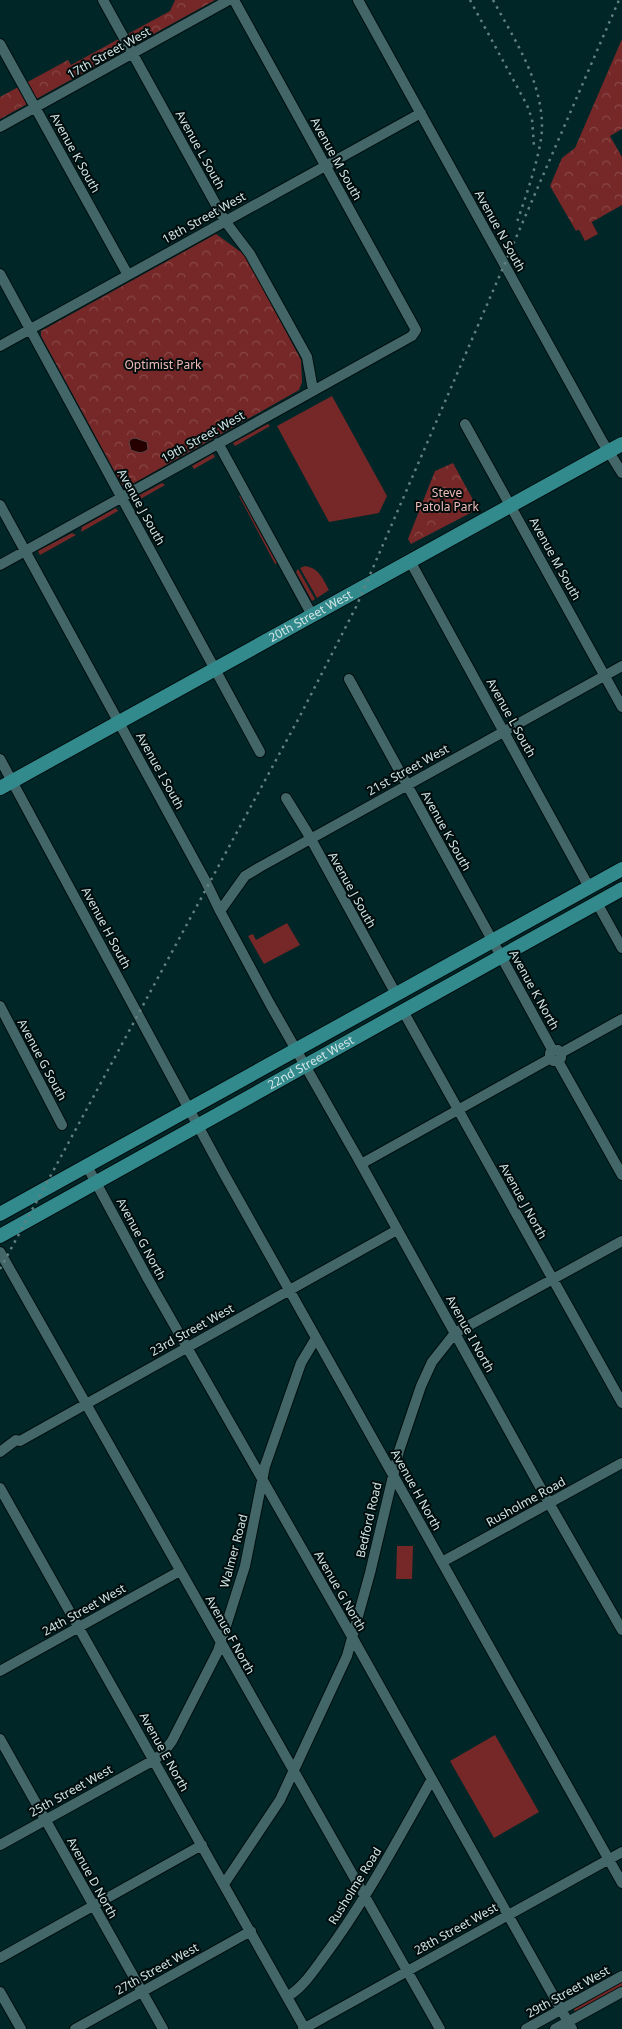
<svg xmlns="http://www.w3.org/2000/svg" width="622" height="2029" viewBox="0 0 622 2029" font-family="'Noto Sans',sans-serif">
  <style>
    .green { fill: #752827 }
    .forest { fill: url(#forest-crowns) }
    .water { fill: #260001; stroke: #5a4546 }
    .lines { fill: none; stroke-linecap: round; stroke-linejoin: round }
    .minor-casing { stroke: #000e0f; stroke-width: 12 }
    .major-casing { stroke: #000e0f; stroke-width: 16 }
    .minor { stroke: #436768; stroke-width: 10 }
    .major { stroke: #328a8d; stroke-width: 14 }
    .rail { stroke: #638081; stroke-width: 2.5; stroke-dasharray: 2.5 5; stroke-linecap: butt }
    .labels { text-anchor: middle; stroke-width: 4; stroke-linejoin: round; paint-order: stroke }
    .street-label { font-size: 12px; fill: #d2e6e6; stroke: #010c0d }
    .park-label { font-size: 12px; fill: #efbbb7; stroke: #010c0d }
  </style>
  <defs>
    <pattern id="forest-crowns" width="20" height="18" patternUnits="userSpaceOnUse" patternTransform="scale(1.25)"><rect width="20" height="18" fill="#752827"/><path d="M2 6a3 3 0 1 1 6 0M12 15a3 3 0 1 1 6 0" fill="none" stroke="#884746"/></pattern>
  </defs>
  <rect width="100%" height="100%" fill="#002627"/>
  <!-- green -->
  <path class="green" d="M589,217l9,17 -13,7 -9,-17z
    M332,396l55,100 -8,17 -50,9 -52,-96z
    M268,424l2,2 -35,20 -2,-3z
    M213,454l2,3 -21,12 -2,-3z
    M162,483l3,2 -28,16 -1,-4z
    M242,494l35,66v3l-2,1 -36,-68z
    M116,508l2,3 -37,21 1,-5z
    M72,533l4,2 -36,20 -2,-4z
    M305,566c14,2 18,13 24,24l-12,8 -17,-30z
    M298,569l17,30 -3,2 -16,-29z
    M287,923l13,22 -36,19 -16,-28 5,-2 3,6z
    M397,1546h16l-1,33h-16z
    M495,1735l44,77 -45,26 -44,-77z
    M622,1981v7l-46,25 -3,-5z"/>
  <!-- forest -->
  <path class="forest" d="M175,0h40l-215,119v-22l68,-37 3,5 99,-54z
    M622,39v90l-12,7 12,21v48l-46,26 -26,-45 12,-28 13,-10z
    M216,234l29,21 56,105 1,22 -3,8 -172,97 -5,-2 -81,-149v-5z
    M453,463l25,46 -67,35 -3,-5 27,-68z"/>
  <!-- water -->
  <path class="water" d="M135,438l12,4 1,7c-6,6 -11,3 -17,1l-2,-8 2,-3z"/>
  <g class="lines">
    <defs>
      <path id="minor" d="M103,0l122,221 25,33 57,103 6,33
        M358,0l244,441 20,32
        M0,44l128,231
        M0,127l229,-127
        M0,274l260,478
        M0,346l421,-233
        M465,424l157,283
        M218,443l94,172
        M0,505l205,375 15,31 50,93 86,151 193,348 73,127
        M410,561l179,326
        M0,565l412,-229 4,-6 -182,-330
        M349,679l204,372
        M0,759l223,413 399,711
        M286,798l21,34 89,162
        M597,903l25,45
        M220,911l25,-35 15,-9 362,-201
        M0,1006l62,119
        M403,1011l219,392
        M561,1053l-3,-3h-4l-4,3v5l3,3h5l3,-3v-5l61,-34
        M558,1061l64,114
        M361,1164l190,-106
        M87,1166l61,113 198,347 226,403
        M0,1252l440,777
        M0,1452l16,-12 4,1 377,-211
        M0,1488l305,541
        M442,1562l180,-99
        M0,1671l180,-100
        M0,1739l163,290
        M0,1845l154,-85 9,-7 9,-12 46,-90 27,-85 20,-100 36,-103 15,-25
        M224,1884l56,-84 67,-144 23,-83 29,-122 22,-65 11,-24 23,-29 167,-92
        M0,1958l202,-113
        M0,1992l21,37
        M287,1997c16,-10 25,-24 36,-39 42,-56 75,-119 109,-179
        M75,2029l176,-98
        M303,2029l319,-177
        M526,2029l96,-53
        M555,2029l67,-37"/>
      <g id="major">
        <path id="s1" d="M0,788l622,-344"/>
        <path d="M0,1214l622,-345"/>
        <path id="s2" d="M0,1236l622,-347"/>
      </g>
    </defs>
    <!-- minor casing -->
    <use href="#minor" class="minor-casing"/>
    <!-- major casing -->
    <use href="#major" class="major-casing"/>
    <!-- minor -->
    <use href="#minor" class="minor"/>
    <!-- major -->
    <use href="#major" class="major"/>
    <!-- rail -->
    <path class="rail" d="M470,0l57,105 5,14 2,27
      M493,0c21,39 49,80 49,127 0,24 -17,72 -25,95
      M0,1269l301,-555 55,-107 263,-607"/>
  </g>
  <g class="labels">
    <!-- street labels -->
    <g class="street-label">
      <text transform="translate(109 53) rotate(-29)" y="4">17th Street West</text>
      <text transform="translate(200 150) rotate(61)" y="4">Avenue L South</text>
      <text transform="translate(75 153) rotate(61)" y="4">Avenue K South</text>
      <text transform="translate(336 159) rotate(61)" y="4">Avenue M South</text>
      <text transform="translate(204 218) rotate(-29)" y="4">18th Street West</text>
      <text transform="translate(500 231) rotate(61)" y="4">Avenue N South</text>
      <text transform="translate(203 437) rotate(-29)" y="4">19th Street West</text>
      <text transform="translate(141 507) rotate(61)" y="4">Avenue J South</text>
      <text transform="translate(555 559) rotate(61)" y="4">Avenue M South</text>
      <text dy="4" stroke="none"><textPath href="#s1" startOffset="355">20th Street West</textPath></text>
      <text transform="translate(511 718) rotate(61)" y="4">Avenue L South</text>
      <text transform="translate(408 770) rotate(-29)" y="4">21st Street West</text>
      <text transform="translate(160 771) rotate(61)" y="4">Avenue I South</text>
      <text transform="translate(446 831) rotate(61)" y="4">Avenue K South</text>
      <text transform="translate(352 890) rotate(61)" y="4">Avenue J South</text>
      <text transform="translate(106 928) rotate(62)" y="4">Avenue H South</text>
      <text transform="translate(534 990) rotate(61)" y="4">Avenue K North</text>
      <text transform="translate(42 1060) rotate(62)" y="4">Avenue G South</text>
      <text dy="4" stroke="none"><textPath href="#s2" startOffset="356">22nd Street West</textPath></text>
      <text transform="translate(523 1201) rotate(61)" y="4">Avenue J North</text>
      <text transform="translate(141 1239) rotate(62)" y="4">Avenue G North</text>
      <text transform="translate(192 1330) rotate(-29)" y="4">23rd Street West</text>
      <text transform="translate(470 1334) rotate(61)" y="4">Avenue I North</text>
      <text transform="translate(416 1490) rotate(61)" y="4">Avenue H North</text>
      <text transform="translate(526 1502) rotate(-29)" y="4">Rusholme Road</text>
      <text transform="translate(369 1520) rotate(-77)" y="4">Bedford Road</text>
      <text transform="translate(234 1551) rotate(-75)" y="4">Walmer Road</text>
      <text transform="translate(340 1591) rotate(60)" y="4">Avenue G North</text>
      <text transform="translate(84 1610) rotate(-29)" y="4">24th Street West</text>
      <text transform="translate(230 1635) rotate(61)" y="4">Avenue F North</text>
      <text transform="translate(164 1752) rotate(61)" y="4">Avenue E North</text>
      <text transform="translate(71 1791) rotate(-29)" y="4">25th Street West</text>
      <text transform="translate(92 1878) rotate(61)" y="4">Avenue D North</text>
      <text transform="translate(355 1886) rotate(-58)" y="4">Rusholme Road</text>
      <text transform="translate(456 1929) rotate(-29)" y="4">28th Street West</text>
      <text transform="translate(157 1969) rotate(-29)" y="4">27th Street West</text>
      <text transform="translate(568 1992) rotate(-29)" y="4">29th Street West</text>
    </g>
    <!-- park labels -->
    <g class="park-label">
      <text x="163" y="369">Optimist Park</text>
      <text x="447" y="497">Steve<tspan x="447" dy="14">Patola Park</tspan></text>
    </g>
  </g>
</svg>
